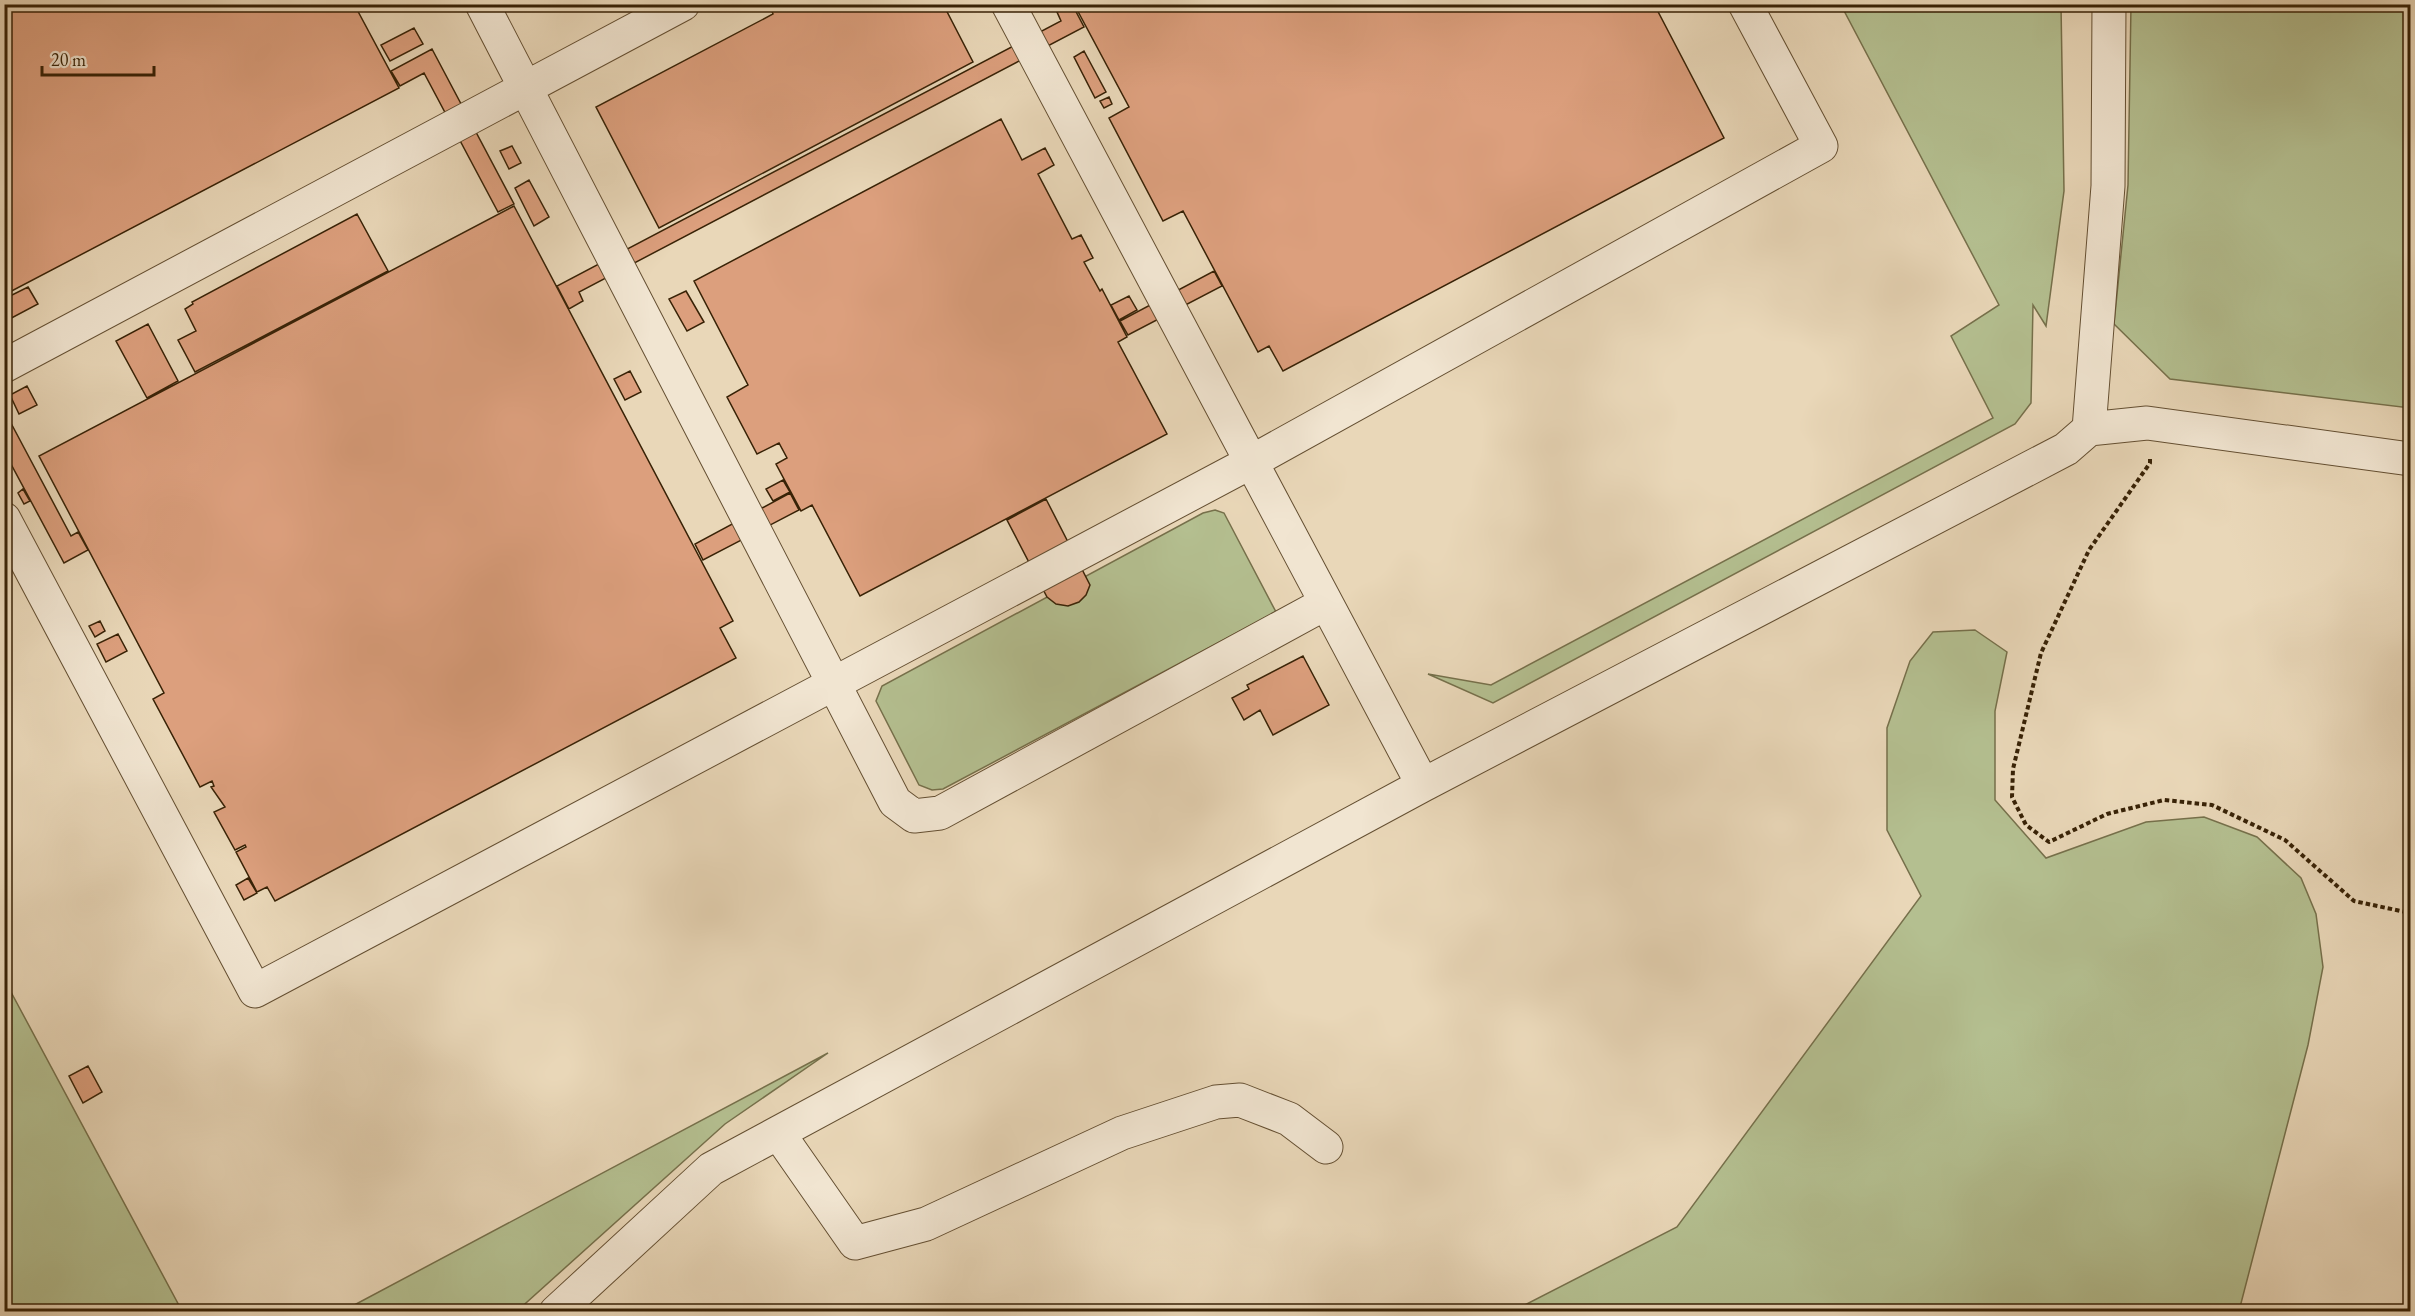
<svg xmlns="http://www.w3.org/2000/svg" width="2415" height="1316" viewBox="0 0 2415 1316" font-family="'EB Garamond',serif">
  <style>
    .green { fill: #b4bf90; stroke: #76704b; stroke-width: 1.5 }
    .building { fill: #dc9f7d; stroke: #382206; stroke-width: 1.5 }
    .lines { fill: none; stroke-linecap: round; stroke-linejoin: round }
    .minor-casing { stroke: #644f32; stroke-width: 35 }
    .path { stroke: #382206; stroke-width: 4; stroke-dasharray: 4.5 3; stroke-linecap: butt }
    .minor { stroke: #f1e5d1; stroke-width: 33 }
  </style>
  <rect width="100%" height="100%" fill="#e9d7b8"/>
  <filter id="stains"><feTurbulence type="fractalNoise" baseFrequency=".00333" numOctaves="4"/><feColorMatrix values="0 0 0 0 .2 0 0 0 0 .09 0 0 0 0 .02 0 0 0 .5 -.17"/></filter>
  <radialGradient id="worn" r=".72"><stop offset=".6" stop-color="#630" stop-opacity="0"/><stop offset="1" stop-color="#630" stop-opacity=".3"/></radialGradient>
  <!-- green -->
  <path class="green" d="M1841,5h220l3,186 -18,135 -13,-21 -2,98 -16,21 -522,279 -65,-29 63,11 502,-267 -42,-82 48,-31z
    M2131,5h279v403l-240,-29 -56,-55 14,-139z
    M1215,510l9,3 52,99 -333,177 -11,1 -13,-5 -43,-84 6,-15 321,-173z
    M1975,630l32,22 -12,59v89l51,58 100,-36 58,-5 53,20 44,41 15,36 7,53 -15,78 -69,266h-726l164,-84 244,-331 -34,-66v-102l23,-67 23,-29z
    M4,979l178,332h-177z
    M828,1053l-103,71 -208,187h-174z"/>
  <!-- building -->
  <path class="building" d="M4,4h350l45,84 -395,207z
    M769,4h174l30,58 -314,166 -63,-121 177,-93z
    M1072,4l12,23 -505,265 4,9 -14,8 -12,-23 504,-265 -4,-9z
    M1074,4h580l70,134 -441,233 -14,-25 -11,6 -75,-141 -20,10 -54,-103 20,-11z
    M414,28l9,16 -33,17 -9,-16z
    M432,49l82,155 -16,8 -74,-139 -24,13 -9,-15z
    M1084,51l22,41 -11,6 -21,-41z
    M1109,97l3,7 -8,4 -4,-7z
    M1001,119l21,41 23,-12 9,17 -16,9 34,65 9,-4 12,23 -9,4 16,29 2,-2 25,48 -9,5 49,92 -307,162 -48,-91 -11,6 -25,-47 11,-6 -8,-15 -22,11 -30,-57 21,-12 -54,-104z
    M512,146l9,17 -12,6 -9,-18z
    M529,180l20,37 -15,9 -19,-38z
    M514,206l219,415 -13,7 16,30 -461,243 -8,-14 -10,5 -21,-40 10,-5 -1,-2 -10,5 -21,-38 11,-5 -14,-20 3,-1 -2,-5 -12,6 -47,-88 11,-6 -125,-237z
    M357,214l31,57 -193,101 -17,-32 18,-9 -11,-22 8,-5 -1,-2z
    M1214,271l8,15 -94,49 -8,-14z
    M28,287l10,17 -34,18v-23z
    M686,291l18,31 -17,9 -18,-32z
    M1129,296l8,14 -18,10 -8,-15z
    M148,324l30,57 -31,17 -31,-57z
    M630,371l11,21 -16,8 -11,-21z
    M27,386l10,19 -18,9 -9,-19z
    M4,410l67,126 7,-4 10,18 -24,13 -60,-112z
    M783,480l7,12 -17,9 -7,-12z
    M23,489l7,12 -6,3 -6,-11z
    M790,493l9,17 -96,50 -8,-16z
    M1046,499l44,86 -4,10 -7,7 -11,4 -12,-2 -9,-7 -40,-77z
    M100,621l5,10 -10,6 -6,-11z
    M118,634l9,17 -21,11 -9,-18z
    M1303,656l26,49 -56,30 -13,-25 -16,10 -12,-22 17,-9 -2,-4z
    M248,878l9,15 -13,7 -8,-15z
    M88,1066l14,26 -19,11 -14,-27z"/>
  <g class="lines">
    <defs>
      <path id="minor" d="M482,4l413,798 19,14 26,-3 386,-210
        M1008,4l415,781
        M4,366l679,-362
        M2089,429l19,-243 1,-182
        M4,519l251,472 996,-529 570,-316 -76,-142
        M779,1134l76,109 71,-19 196,-91 94,-31 24,-2 49,19 37,28
        M556,1312l155,-143 712,-384 643,-336 23,-20 58,-6 263,36"/>
    </defs>
    <!-- minor casing -->
    <use href="#minor" class="minor-casing"/>
    <!-- path -->
    <path class="path" d="M2150,459v4l-61,87 -48,103 -28,116 -1,28 14,28 23,17 58,-28 57,-14 48,5 73,35 69,61 56,12"/>
    <!-- minor -->
    <use href="#minor" class="minor"/>
  </g>
  <!-- margin -->
  <rect width="2415" height="1316" fill="none" stroke="#e9d7b8" stroke-width="24"/>
  <rect x="6" y="6" width="2403" height="1304" fill="none" stroke="#382206" stroke-width="3"/>
  <rect x="12" y="12" width="2391" height="1292" fill="none" stroke="#382206" stroke-width="1.5"/>
  <!-- scale -->
  <path d="M42 66v9h112v-9" fill="none" stroke="#382206" stroke-width="3"/>
  <text x="51" y="66" font-size="18" fill="#382206" stroke="#f1e5d1" stroke-width="4.5" paint-order="stroke">20 m</text>
  <rect width="100%" height="100%" filter="url(#stains)"/>
  <rect width="100%" height="100%" fill="url(#worn)"/>
</svg>
